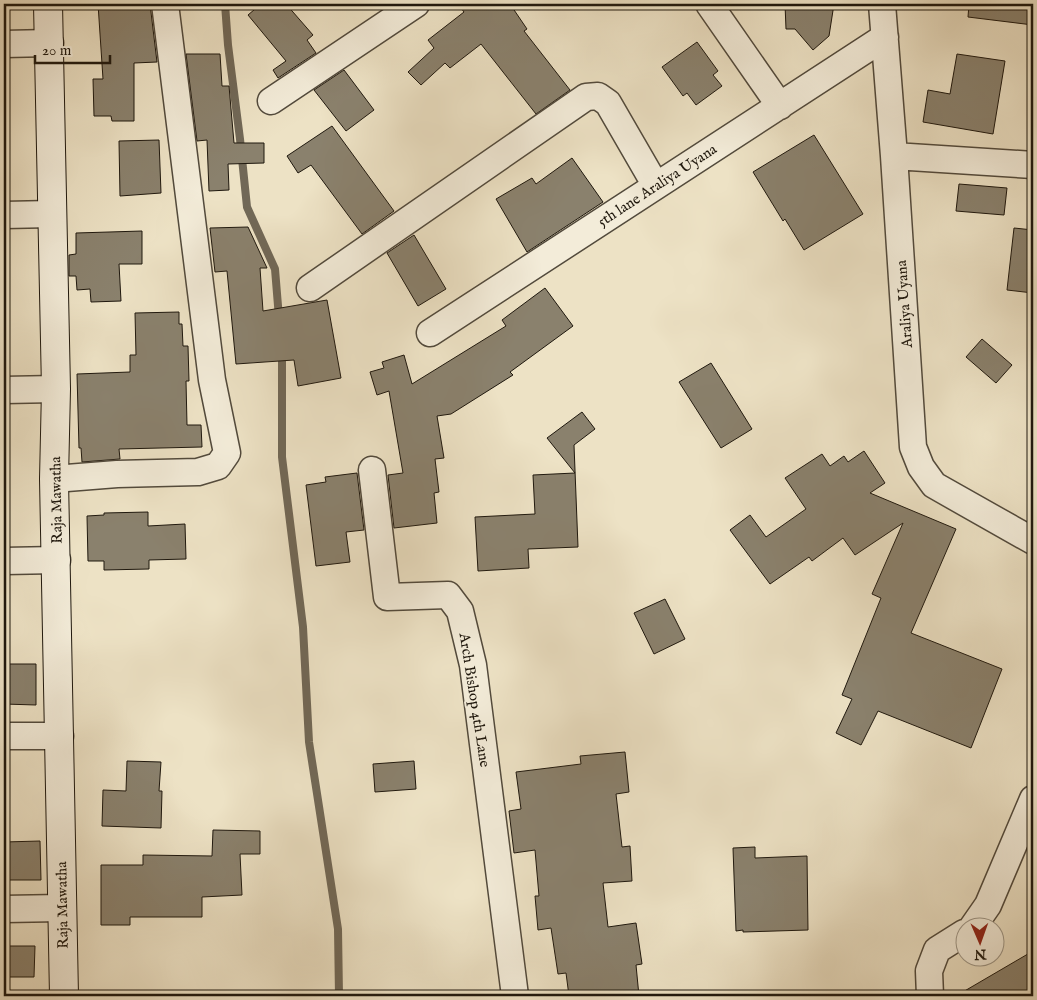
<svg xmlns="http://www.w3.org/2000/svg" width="1037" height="1000" viewBox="0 0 1037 1000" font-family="'IM FELL English',serif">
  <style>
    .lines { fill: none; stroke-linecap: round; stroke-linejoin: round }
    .stream { stroke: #716857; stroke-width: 8 }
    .building { fill: #8a816d; stroke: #1f180e }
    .street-casing { stroke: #524a3c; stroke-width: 29 }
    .secondary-casing { stroke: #1f180e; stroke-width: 30 }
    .street { stroke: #f3ecd9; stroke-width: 26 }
    .secondary { stroke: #f3ecd9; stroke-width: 28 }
    .labels { text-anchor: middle; stroke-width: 4; stroke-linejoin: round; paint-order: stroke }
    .street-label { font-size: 15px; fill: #1f180e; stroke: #f3ecd9 }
  </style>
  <rect width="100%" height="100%" fill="#ede2c5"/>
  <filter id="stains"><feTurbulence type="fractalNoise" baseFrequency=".004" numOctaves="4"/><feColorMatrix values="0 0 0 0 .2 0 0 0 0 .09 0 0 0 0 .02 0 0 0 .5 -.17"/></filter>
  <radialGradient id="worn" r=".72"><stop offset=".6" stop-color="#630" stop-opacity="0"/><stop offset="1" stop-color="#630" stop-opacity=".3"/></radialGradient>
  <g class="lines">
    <!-- stream -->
    <path class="stream" d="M225,4l3,41 12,94 7,68 28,62 4,49
      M282,352v105l21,170 6,115 29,187 1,67"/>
  </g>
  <!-- building -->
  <path class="building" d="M98,4h52l7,58 -23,1v58h-22l-1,-5h-17l-1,-37h10z
    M261,4h25l27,31 -6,5 9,13 -38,25 -5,-8 13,-9 -38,-46z
    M458,4h52l17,25 -3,2 46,59 -34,24 -55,-70 -31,24 -5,-5 -24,22 -13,-13 26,-24 -6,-8 36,-28z
    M785,4h49l-5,32 -16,14 -18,-21h-9z
    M969,4h64v21l-65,-8z
    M697,42l21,29 -5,4 9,11 -26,19 -9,-12 -4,3 -21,-29z
    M186,54h34l2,32h7l5,57h30v20l-36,1 1,26 -20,1 -2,-51 -10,1z
    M957,54l48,7 -12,73 -70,-12 5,-32 22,4z
    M344,70l30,40 -28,21 -32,-41z
    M332,126l62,85 -32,23 -51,-69 -13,8 -11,-17z
    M814,135l49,79 -59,36 -19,-31 -2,2 -30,-49z
    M159,140l2,53 -41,3 -1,-55z
    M572,158l31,44 -76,50 -31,-53 36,-21 4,6z
    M959,184l48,4 -3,27 -48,-4z
    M248,227l19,41h-7l3,43 64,-11 14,78 -43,8 -4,-26 -58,4 -9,-93 -12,1 -5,-44z
    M1014,228l19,2v63l-26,-3z
    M142,231v33h-23l2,37 -30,1 -1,-13 -13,1 -1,-14h-7v-21l7,-1v-21z
    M414,235l32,54 -28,17 -31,-53z
    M545,288l28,38 -63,46 3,3 -62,39 -14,2 7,42 -9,1 4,33 -5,1 3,30 -43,5 -6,-53 15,-2 -14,-82 -12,4 -7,-23 14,-4 -2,-6 22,-7 8,29 94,-58 -4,-6z
    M179,312v12h3l1,22h5l1,35h-3l1,44h14l1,22 -83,2 1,10 -38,3 -1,-14h-2l-2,-74 53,-2v-17h6l-1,-42z
    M982,339l30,26 -16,18 -30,-26z
    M711,363l41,66 -31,19 -42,-66z
    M582,412l13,17 -21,16 4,102 -50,2 1,19 -51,3 -3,-54 60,-3 -2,-39 42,-2 -28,-35z
    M864,451l21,32 -15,10 86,36 -45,104 91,36 -31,79 -93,-37 -17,34 -25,-12 16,-34 -10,-4 39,-97 -9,-4 31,-71 -48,32 -12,-17 -31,23 -3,-4 -39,27 -40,-54 20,-15 16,22 40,-28 -21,-31 37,-24 8,12 14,-10 4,6z
    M357,473l7,57 -18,2 4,30 -34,4 -10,-81 20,-3 -1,-5z
    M148,512v14l37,-2 1,35 -37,1v9l-45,1v-9h-16l-1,-45 17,-1v-2z
    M665,599l20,40 -31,15 -20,-41z
    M4,664h32v41l-32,-1z
    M625,752l4,40 -13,2 6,53 8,-1 2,35 -29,2 5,44 28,-4 6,41 -6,1 3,31h-70l-3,-23 -8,1 -7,-46 -13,2 -3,-34h4l-4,-46 -21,3 -5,-42 12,-2 -5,-37 65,-8 -1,-8z
    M127,761l34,1 -2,29h3l-1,37 -59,-2 1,-36 23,1z
    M414,761l2,28 -41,3 -2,-28z
    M213,830l47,1v23h-20l2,41 -40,2v20h-72v8h-29v-60h42v-10l69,1z
    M40,841l1,39h-37v-38z
    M755,847v11l52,-2 1,74 -65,2v-2l-7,1 -3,-83z
    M6,946h29l-1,31h-29z
    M1033,951v45h-77z"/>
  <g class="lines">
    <defs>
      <path id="street" d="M709,4l71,102
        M882,4l12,152 19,291 8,20 13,18 99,56
        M4,44l46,-1
        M271,101l145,-97
        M894,156l139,9
        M4,215l48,-1
        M310,288l276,-191 12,-1 10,7 48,83
        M430,333l455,-296
        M4,390l52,-1
        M372,470l15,127 61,-2 12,16 13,54 42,331
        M54,479l63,-5 81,-2 20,-6 9,-13 -15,-73 -47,-376
        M4,561l53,-1
        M4,736h56
        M4,909l57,-1
        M972,928l16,-23 45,-106
        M930,996l-1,-25 8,-21 27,-17"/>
      <path id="secondary" d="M48,4l8,385 -2,90 10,517"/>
    </defs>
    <!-- street casing -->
    <use href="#street" class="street-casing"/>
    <!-- secondary casing -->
    <use href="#secondary" class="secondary-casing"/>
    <!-- street -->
    <use href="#street" class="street"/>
    <!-- secondary -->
    <use href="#secondary" class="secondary"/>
  </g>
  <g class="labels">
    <!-- street labels -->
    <g class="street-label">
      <text transform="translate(657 185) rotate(-33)" y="5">5th lane Araliya Uyana</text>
      <text transform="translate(904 304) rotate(-94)" y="5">Araliya Uyana</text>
      <text transform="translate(56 500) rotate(-91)" y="5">Raja Mawatha</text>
      <text transform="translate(475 700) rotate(81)" y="5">Arch Bishop 4th Lane</text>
      <text transform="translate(62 905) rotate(-91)" y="5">Raja Mawatha</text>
    </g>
  </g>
  <!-- margin -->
  <rect width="1037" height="1000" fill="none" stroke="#ede2c5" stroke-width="20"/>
  <rect x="5" y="5" width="1027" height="990" fill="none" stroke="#1f180e" stroke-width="2.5"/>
  <rect x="10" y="10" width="1017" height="980" fill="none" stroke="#1f180e"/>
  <!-- north arrow -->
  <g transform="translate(980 942) rotate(178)"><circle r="24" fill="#f3ecd9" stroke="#9e9788"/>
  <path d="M0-4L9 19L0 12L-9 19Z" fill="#8f2418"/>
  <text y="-8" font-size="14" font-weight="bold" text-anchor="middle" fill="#1f180e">N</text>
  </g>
  <!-- scale -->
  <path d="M35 55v8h75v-8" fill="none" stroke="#1f180e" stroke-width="2.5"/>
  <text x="42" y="55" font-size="15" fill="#1f180e" stroke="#f3ecd9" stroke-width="4" paint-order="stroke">20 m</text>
  <rect width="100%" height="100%" filter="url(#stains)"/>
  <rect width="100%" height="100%" fill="url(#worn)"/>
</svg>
